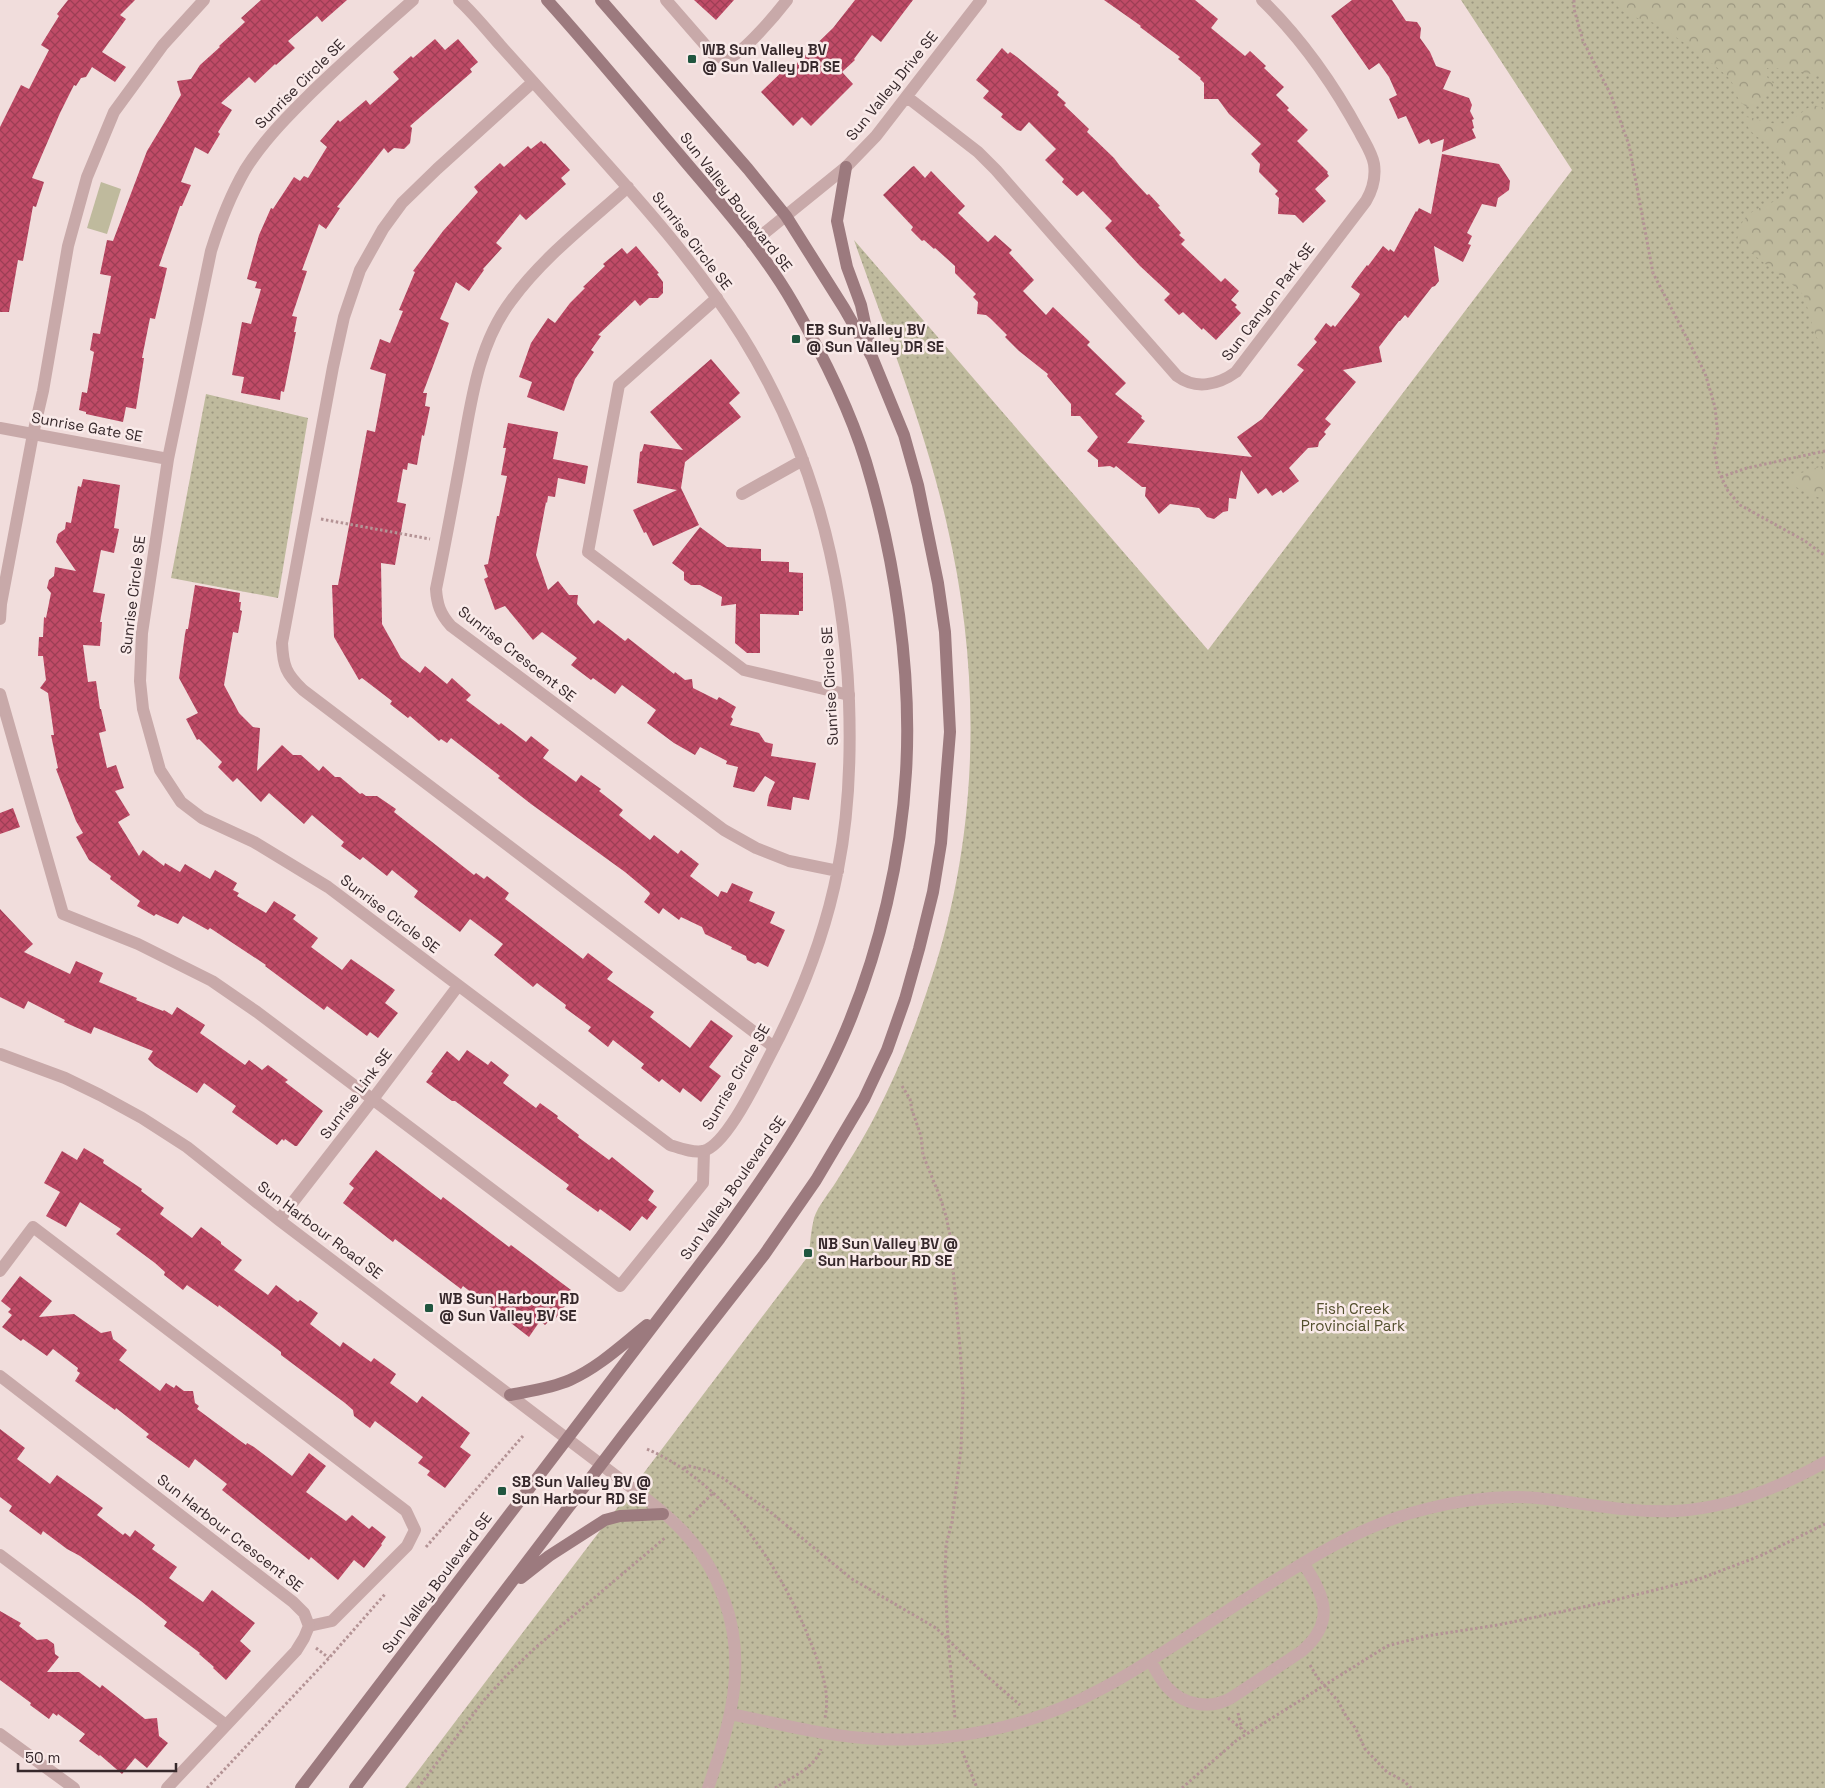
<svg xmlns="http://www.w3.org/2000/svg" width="1825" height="1788" viewBox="0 0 1825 1788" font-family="'Space Grotesk',sans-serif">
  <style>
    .green { fill: url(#green-dots) }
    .forest { fill: url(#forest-crowns) }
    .pitch { fill: #bfba9d }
    .building { fill: url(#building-cross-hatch) }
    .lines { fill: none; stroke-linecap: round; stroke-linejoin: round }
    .path { stroke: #b49395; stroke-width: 3; stroke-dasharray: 2.5 2.5; stroke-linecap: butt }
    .service { stroke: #c8a9a9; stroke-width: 12 }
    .minor { stroke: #c8a9a9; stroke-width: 12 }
    .secondary { stroke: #9c7a7e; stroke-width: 12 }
    .poi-dot { fill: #20553f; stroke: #f9eae9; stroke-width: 2 }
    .labels { text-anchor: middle; stroke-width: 5; stroke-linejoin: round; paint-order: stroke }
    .poi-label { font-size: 15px; font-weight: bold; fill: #36282b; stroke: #f9eae9; text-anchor: start }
    .street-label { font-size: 15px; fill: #36282b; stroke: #f9eae9 }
    .park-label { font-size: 15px; fill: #534f2d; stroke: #f9eae9 }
  </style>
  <defs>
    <pattern id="green-dots" width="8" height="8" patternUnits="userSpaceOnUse" patternTransform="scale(1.25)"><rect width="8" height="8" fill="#bfba9d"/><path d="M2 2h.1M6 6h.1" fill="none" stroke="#9c9780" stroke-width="1.8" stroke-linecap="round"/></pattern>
    <pattern id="forest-crowns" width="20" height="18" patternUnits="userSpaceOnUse" patternTransform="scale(1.25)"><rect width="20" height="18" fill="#bfba9d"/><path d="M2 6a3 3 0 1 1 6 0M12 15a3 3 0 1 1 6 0" fill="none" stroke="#9c9780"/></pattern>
    <pattern id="building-cross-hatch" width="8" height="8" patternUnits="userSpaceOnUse" patternTransform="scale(1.25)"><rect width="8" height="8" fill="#c04b67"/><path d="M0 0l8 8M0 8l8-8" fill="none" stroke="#9d3e55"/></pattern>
  </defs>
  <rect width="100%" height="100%" fill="#f1dddc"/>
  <!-- green -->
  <path class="green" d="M1461,0h364v1788h-1420l404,-533c1,-12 2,-25 5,-37 4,-12 15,-25 22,-36 15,-24 31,-49 43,-74 19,-37 34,-75 47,-114 53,-149 57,-315 21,-469 -22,-98 -60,-191 -93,-285l354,410 364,-480z
    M206,394l102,24 -30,180 -107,-20z"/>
  <!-- forest -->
  <path class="forest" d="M1614,0h211v76c-19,-2 -40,-9 -58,-8v9l7,7c-5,12 -14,18 -27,23 -15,-9 -9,-21 -20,-31 -20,-18 -43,-33 -65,-49 -17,-11 -39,-6 -48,-27z
    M1813,105l12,3v245l-10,-19 -11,-38 -6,-7 -61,-47c1,-9 3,-18 9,-25 11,-13 44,-14 43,-35 0,-9 -9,-24 -12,-33 -14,-9 -29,-14 -33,-32 15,0 31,12 46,4 8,-5 15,-12 23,-16z
    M1825,465v35l-20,-8 -16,-9 6,-8z"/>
  <!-- pitch -->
  <path class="pitch" d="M101,182l20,7 -14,45 -20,-6z"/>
  <!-- building -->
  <path class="building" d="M68,0h67l-15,15 6,4 -24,33 24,15 -11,15 -23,-15 -6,10 -5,1 -5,8 -2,-1 -14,28 -28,65 12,4 -8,25 -3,-1 -10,55 -5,-1 -9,52h-9v-185l21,-42 8,4 20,-39 -8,-5 18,-29 -2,-2z
    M261,0h86l-25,22 -5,-6 -29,25 7,7 -19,17 -1,-1 -20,19 -6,-6 -28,26 11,7 -14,22 2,2 -12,20 -13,-7 -14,35 10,3 -9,21h-2l-21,60 8,2 -12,51 -5,-1 -8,40h2l-8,51 -10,-2 -3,15 -37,-8v-2l-7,-2 3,-18 5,1 7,-41 -4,-2 3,-17 7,1 11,-58 -11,-2 7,-34 6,1 34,-90 34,-56 -4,-14 14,-2 9,-14 20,-18 -1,-1 26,-24 -4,-4z
    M694,0h40l-18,20z
    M855,0h58l-32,42 -9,-7 -18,24 1,1 -13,12 11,12 -42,42 -9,-9 -9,9 -32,-34 30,-29 3,3 39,-38z
    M1104,0h91l23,19 -7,9 34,28 5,-5 16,15 -2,2 20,19 -8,8 13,13 -2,2 21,20 -11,11 31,31 -1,1 2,3 -14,13 11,12 -23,22 -8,-8 -17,-1 1,-16 -4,-4 3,-3 -19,-19 1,-8 -9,-10 10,-10 -32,-30 -11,-15h-14v-16l-4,-4 1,-1 -23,-19 2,-2 -40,-30 1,-1z
    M1352,0h40l14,21 11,1 4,6 -1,10 10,14 6,14 15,5 -8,18 26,9 3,7 -2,6 4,8 -2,1 2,8 -2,1 4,9 -34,14 2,-13 -13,5 -2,-5 -10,5 -13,-28 -8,3 -9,-20 8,-4 -8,-18 -10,-14 -10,7 -38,-54z
    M435,39l10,11 13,-11 20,23 -8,7 2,3 -62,54 2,2 -2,15 -6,6 -10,-1 -6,5 -4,-5 -47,59 3,1 -14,21 -7,-5 -17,46 5,1 -15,45 5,1 -3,15h2l-12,60 -3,-1 -1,9 -39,-7 3,-16 -12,-2 10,-53 9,2 10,-35 -6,-1 2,-6 -10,-3 12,-44 12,-27 2,1 21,-32 6,4 4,-5 4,2 19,-31 -7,-6 18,-21 2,2 26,-22 4,5 29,-26 -6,-7 18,-16 2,2z
    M1002,48l6,6 2,-2 7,5 42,35 -2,3 9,8 -2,2 25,24 -2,3 27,26 6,8 27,29 2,-1 11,12 -2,1 23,26 -2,2 6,5 -4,4 40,38 4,-4 14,13 -8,9 6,5 -2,2 6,6 -25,27 -13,-12 -1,2 -19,-18 -4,3 -15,-15 6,-6 -30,-28 -35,-38 7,-7 -29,-30 -6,5 -15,-14 2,-3 -19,-19 11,-11 -27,-27 -8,9 -4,-1 -16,-13 2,-3 -20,-16 6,-7 -13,-11z
    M541,141l3,3 1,-1 25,27 -9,8 5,6 -40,36 -6,-6 -24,29 6,5 -19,21 1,1 -15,21 -13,-9 -16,37 9,4 -26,70h4l-2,13 5,1 -6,29 -2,-1 -5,30 -9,-2 -1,7 -4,-1 -6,33 9,2 -11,61 -14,-2 1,61 19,34 19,15 5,-7 22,18 5,-6 19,17 -5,5 33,25 2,-2 25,19 5,-6 18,14 -6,8 33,24 5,-7 20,14 -2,2 24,19 -4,5 31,25 4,-5 24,19 3,-4 18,14 -9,12 28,21 3,-6 6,2 5,-10 21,9 -4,9 26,11 -5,11 15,7 -17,37 -10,-5 -3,2 -8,-4 -1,-4 -15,-7 1,-2 -27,-13 -3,-7 -21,-10 -2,3 -16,-12 -4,6 -15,-12 6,-8 -1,-2 -24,-20 -94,-68 -33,-26 2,-2 -49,-38 -4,5 -6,-4 -2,2 -29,-25 -2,2 -18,-14 2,-3 -30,-23 -3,2 -25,-43 -2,-52h6l29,-155 8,2 11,-58 -16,-5 10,-30 10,4 13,-32 -4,-1 16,-38 -2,-1 30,-40 35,-39 -4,-5 26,-24 4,4 24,-21 3,3z
    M1442,154l57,10 11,17 -1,9 -11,8 -2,9 -14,-3 -15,29 5,3 -4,8 3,1 -8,17 -29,-16 5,35 -4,5 -3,1 -24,31 -3,-3 -5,6h-1l-20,26 3,15 -39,8 13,12 -31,37 6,5 -7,8 2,2 -7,8 -1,5 -10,1 -19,20 10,13 -16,12 -2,-3 -9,6 -6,-8 -8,6 -17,-24 -5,29 -7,-1 -1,13 -5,1 -9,7 -7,-2 -8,-9 -29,-4 -11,10 -14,-18 1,-9h-4l-26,-21 -2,2 -4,-2 -12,1v-7l-11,-9 11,-14 -18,-21h-9v-12l-24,-28 1,-2 -29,-23 -14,-14 2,-2 -16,-16 -5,-4 -9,-1 1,-12 -5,-5 3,-3 -21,-21v-7l-20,-18 -1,1 -10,-9 -2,1 -11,-11 2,-3 -30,-32 29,-28 2,-1 11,12 6,-7 34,35 -7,7 30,29 7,-7 17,15 -3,3 25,27 -11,11 23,24 7,-8 37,35 -3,3 39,38 -11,11 27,22 -1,2 4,3 -18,22 125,14 -15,-20 25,-18 42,-49 -7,-5 20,-23 -3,-3 12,-16 5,4 2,-2 2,2 23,-29 2,-4 -9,-7 3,-5 13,-17 1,1 15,-20 6,5 1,-2 4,3 22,-41 1,1 2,-4 12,6z
    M636,246l23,27 -2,1 6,8v11l-5,5h-9l-9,8 -5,-6 -37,35 3,1 -10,14 3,2 -19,27 -11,32 -37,-14 5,-15 -13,-5 12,-34 17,-25 7,5 15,-20 15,-15 -2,-1 22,-21 -2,-2 19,-16 5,6z
    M711,359l29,34 -11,10 12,14 -56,45 -4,26 18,37 -46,21 -7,-14 -2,1 -11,-23 44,-20 -40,-7 3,-31 2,-1 2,-7 39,6 -33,-38z
    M508,423l50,9 -5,27 35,7 -3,18 -27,-6 -3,19 -7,-1 -1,7 -1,-1 -10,53 12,35 10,-9 11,14h9l-1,9 17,20 4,-4 27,21 3,-3 46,36 1,-2 10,8 7,-1 1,9 24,12 2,-3 17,10 -5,10 2,2 -3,6 29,8 6,9 8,2 -2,12 45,7 -7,37 -16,-3 -2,13 -24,-4 2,-11 6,-13 -10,-6 -11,16 -21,-5 5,-20 -12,-3 1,-3 -27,-14 -5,8 -21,-12 -27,-20 9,-13 -34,-25 -7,9 -22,-16 -2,2 -20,-15 6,-7 -35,-26 -9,8 -28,-34 -10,4 -11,-31 4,-2 -4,-12 4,-1 9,-48h2l8,-40 -6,-1 5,-27h-3z
    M83,479l37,6 -6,43 5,1 -5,24 -13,-3 -8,42 12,2 -5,28h2l-2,24 -17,-1 5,37 8,-1 4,28h1l5,22 -7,2 8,35 9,-3 8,23 -9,3 15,24 -12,7 21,34 4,-6 21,16 1,-3 15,9 5,-8 25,15 5,-9 22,13 -4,7 6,3 -2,3 29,17 8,-12 22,14 -3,4 25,19 -7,9 31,23 9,-11 44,31 -10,13 13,10 -20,25 -8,-6 -3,4 -40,-30 -3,4 -59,-44 1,-1 -56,-37 -2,2 -25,-14 -5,8 -22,-10 -2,2 -17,-10 3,-5 -30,-22 1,-3 -22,-16 -13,-23 7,-4 -7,-12 -20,-52 2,-1 -7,-33h3l-6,-42 -8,-5 6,-8 -3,-24h-5l1,-19h4l1,-20 2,1 5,-25 -4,-5 2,-8 5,-4 1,-9 21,4 -20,-29 2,-8 7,-5 1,-7 5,1 7,-37 3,1z
    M700,527l27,20 34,2v12l28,1v10l14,1v38h-4v4l-39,-1v39h-13l-12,-10 1,-39 -15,2 1,-9 -22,-12h-9l-7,-5v-8l-12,-9z
    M195,585l45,8 -1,9h2l-1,8 2,1 -4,22 -5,-1 -9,53 15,28 14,14 7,1 -3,43 25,-26 11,10h8l18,16 4,-5 12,11h5l20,17 2,-1 4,3h11l19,13 -2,3 80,63 2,-2 8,6 3,-3 22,17 -4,6 78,60 5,-6 25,19 -6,7 47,33 -4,5 40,31 21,-28 22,16 -24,31 12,9 -20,26 -18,-14 -3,5 -18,-14 -3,3 -18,-14 3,-4 -31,-24 -5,7 -20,-16 3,-4 -26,-19 1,-3 -29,-22 -4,4 -39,-32 9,-11 -33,-25 -10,13 -46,-35 4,-6 -26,-21 -5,6 -24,-19 -3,3 -19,-14 3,-4 -32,-27 -8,9 -35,-31 -8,9 -24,-24 -4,4 -15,-15 4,-5 -23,-23 -2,1 -11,-21 12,-6 -19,-35 6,-44 1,-5h2z
    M13,808l7,19 -20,7v-21z
    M0,909l33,35 -9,8 46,22 6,-13 27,12 -4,9 38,16 -1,2 27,11 1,-1 8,5 5,-8 28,18 -5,8 45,32 4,-5 13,10 6,-5 20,15 -3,2 38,29 -26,35h-2l-10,-7 -1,2 -2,-2 -5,6 -45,-33 4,-6 -32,-23 -7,10 -42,-27 -7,-7 5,-8 -59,-24 -3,7 -27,-12 1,-2 -37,-19 -4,8 -24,-12z
    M467,1050l21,15 3,-4 18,14 -6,8 33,25 4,-5 18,13 -1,2 22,17 -1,2 31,23 3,-3 42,34 -6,9 9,7 -10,13 -5,-4 -12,15 -30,-22 -2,3 -32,-23 3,-4 -114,-84h-3l-26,-19 7,-9 -2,-1 16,-21 12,10z
    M84,1148l20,12 -1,3 39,26 -1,2 23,17 -4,6 32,24 9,-11 20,15v2l21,16 -8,10 34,25 8,-10 22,17 2,-2 18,13 -8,11 30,23 3,-5 28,20 3,-4 22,16 -6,9 27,20 5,-7 48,37 -10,14 11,8 -26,33 -18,-13 3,-4 -12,-8 5,-6 -48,-36 -5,7 -16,-12 -1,-6 -8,-7 -64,-48v-3l-62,-47 -1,2 -31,-22 -4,5 -19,-15 1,-3 -10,-9 -39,-29 5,-5 -41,-27 -14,25 -20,-11 14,-24 -16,-9 18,-32 15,9z
    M376,1150l65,50 2,-3 66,50 2,-2 60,45 -6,9 3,3 -15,20 -3,-2 -5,5 -5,-4 -11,16 -66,-51 -2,3 -66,-50 -2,3 -50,-39 11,-15 -5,-4z
    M20,1276l32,25 -13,16 35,-3 27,19 10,-2 2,8 14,11 -8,10 41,31 6,-8 8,5 2,-3 8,6h9l2,12 4,3 -2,3 42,31 7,5 1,-2 7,4 38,29 17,-23 17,13 -20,26 40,29 6,-6 17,14 3,-3 14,11 -5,7 1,1 -18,23 -10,-8 -16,20 -27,-23 -2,3 -87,-70 5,-6 -32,-25 -6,9 -43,-31 3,-3 -33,-26 -1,2 -40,-29 5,-8 -3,-2 1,-3 -25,-19 -6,7 -24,-17 -2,2 -19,-14 10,-12 -4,-3 3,-3 -10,-8z
    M0,1429l25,19 -8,11 33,25 7,-9 46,33 -6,7 26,20 2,-2 5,4 5,-7 20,15 -3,4 25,18 -8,11 34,24 9,-12 43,33 -15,18 11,10 -25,29 -13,-12 1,-1 -15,-13 1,-1 -36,-27 3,-4 -26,-21 -61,-45 -13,-7 -24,-18 -2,4 -32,-24 3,-5 -12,-9z
    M0,1611l21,12 -2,3 18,14 10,-1 7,5 1,10 4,3 -12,15h32l21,16 2,-3 43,34 12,-1 2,18 9,7 -21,25 -12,-10 -13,16 -22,-19 -1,1 -20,-15 6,-7 -27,-20 -1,2 -4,-3 -4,6 -19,-14 1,-2 -31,-23z"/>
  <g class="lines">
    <!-- path -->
    <path class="path" d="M1574,0v9l9,32 28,54 18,50 24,128 52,100 10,34 3,29 -4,13 4,21 10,21 12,14 65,36 20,15
      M1721,477l26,-9 78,-17
      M321,519l109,20
      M902,1086l8,13 2,11 9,26 2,19 17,42 6,19 4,19 10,112 3,46 -2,56 -9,73 -6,23 -1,35 3,59 7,80
      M647,1449c77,33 131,114 162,189 10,26 22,51 16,80
      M684,1468l5,-2 20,5 14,7 46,33 83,68 84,49 36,35 48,42
      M689,1517l24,-24
      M426,1547l97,-111
      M316,1648l13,10
      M1310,1665l7,12 21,24 8,15 10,13 9,20 22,23 17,9 7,7
      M1238,1713l4,16
      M1228,1718l19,15
      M962,1751l15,37
      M207,1788l122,-130 57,-65
      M418,1788l66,-88 23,-25 28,-27 131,-111
      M775,1788c15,-10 40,-20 46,-39
      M1182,1788l55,-48 150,-94 39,-10 72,-11 109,-23 92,-23 61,-23 65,-32"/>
    <!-- service -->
    <path class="service" d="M666,0l47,54c5,3 9,5 15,4 15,-4 49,-45 59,-58
      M533,82l-96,87 -35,34 -19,26 -23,41 -16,47 -11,50 -51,276c1,23 4,31 21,47l471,357
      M717,298l-98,87 -31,167 156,118 105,25
      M0,619l1,-15 32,-170 10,-43 25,-145 19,-69 27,-65 49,-67 41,-45
      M0,694l63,220 75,30 74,37 45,31 363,274 83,-103 1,-32
      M0,1271l33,-44 373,284 9,19 -8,16 -75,75 -23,5
      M0,1555l226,170"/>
    <!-- minor -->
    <path class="minor" d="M413,0c-37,33 -74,65 -109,100 -22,22 -43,44 -59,70 -15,26 -25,52 -34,81l-43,208 -26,174 -2,48 3,28 17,61 21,32 21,16 52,24 74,45 342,258c10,3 22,8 33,6 23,-5 54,-71 65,-92 32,-60 57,-123 70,-190 11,-55 13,-111 11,-168 -5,-130 -38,-254 -107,-365 -49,-78 -109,-143 -170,-211 -24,-27 -48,-53 -72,-80 -13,-15 -26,-31 -41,-45
      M907,97l71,55 18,18 181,206c19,14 41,9 59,-4l130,-171c7,-12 10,-23 8,-37 -2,-11 -9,-21 -14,-31 -26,-48 -59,-95 -98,-133
      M628,187c-40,36 -85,70 -117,114 -34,45 -40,103 -50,157 -8,44 -16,87 -25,131 1,15 4,25 15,37l273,204 32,18 33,13 49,10
      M752,243l94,-76 30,-31 105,-136
      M0,428l168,31
      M742,494l61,-34
      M0,1054l65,24 35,17 42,23 45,29 92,73 349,265c21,16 43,32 60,52 17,19 28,39 36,62 24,65 6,127 -16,189
      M279,1220l94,-121 85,-113
      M0,1376l293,226 11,11 5,13 -5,12 -8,13 -129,137
      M1150,1660c5,9 10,19 17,27 16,18 43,23 64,11l71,-47c34,-29 23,-56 1,-88
      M731,1714c44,9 87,20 132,24 85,7 167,-10 242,-51 48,-26 93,-58 139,-87 58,-37 115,-75 182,-91 36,-9 74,-14 111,-11 46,5 92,15 139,13 54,-3 103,-23 149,-49
      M0,1734l74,54"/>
    <!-- secondary -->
    <path class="secondary" d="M846,167l-9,54 10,46 14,38 9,42
      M510,1395c20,-4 42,-7 60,-15 29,-13 52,-35 77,-55
      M521,1578l28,-22 56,-36 15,-4 43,-2
      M301,1788l419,-550c48,-66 94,-132 126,-208 34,-81 55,-171 60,-258 6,-100 -11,-214 -40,-310 -16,-52 -46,-112 -73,-159 -30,-52 -71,-98 -110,-144 -45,-53 -89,-107 -136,-159
      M355,1788l270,-355 139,-178 52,-75 48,-81 23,-49 18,-51 14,-50 14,-57 8,-49 9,-111 -5,-100 -7,-49 -20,-98 -14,-50 -32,-78 -28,-49 -58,-92 -38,-47 -147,-169"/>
  </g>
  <!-- markers -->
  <g class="poi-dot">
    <rect x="687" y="54" width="10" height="10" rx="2.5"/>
    <rect x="791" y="334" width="10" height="10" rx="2.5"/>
    <rect x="803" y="1248" width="10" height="10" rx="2.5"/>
    <rect x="424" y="1303" width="10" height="10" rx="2.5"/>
    <rect x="497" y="1486" width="10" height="10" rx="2.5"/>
  </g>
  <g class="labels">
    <!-- poi labels -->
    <g class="poi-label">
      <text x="702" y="55">WB Sun Valley BV<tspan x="702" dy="17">@ Sun Valley DR SE</tspan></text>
      <text x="806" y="335">EB Sun Valley BV<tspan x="806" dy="17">@ Sun Valley DR SE</tspan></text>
      <text x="818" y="1249">NB Sun Valley BV @<tspan x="818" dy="17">Sun Harbour RD SE</tspan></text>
      <text x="439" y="1304">WB Sun Harbour RD<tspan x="439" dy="17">@ Sun Valley BV SE</tspan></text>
      <text x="512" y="1487">SB Sun Valley BV @<tspan x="512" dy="17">Sun Harbour RD SE</tspan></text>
    </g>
    <!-- street labels -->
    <g class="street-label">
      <text transform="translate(300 84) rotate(-45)" y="5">Sunrise Circle SE</text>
      <text transform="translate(892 86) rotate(-51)" y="5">Sun Valley Drive SE</text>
      <text transform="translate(736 202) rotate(52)" y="5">Sun Valley Boulevard SE</text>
      <text transform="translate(692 241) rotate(52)" y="5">Sunrise Circle SE</text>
      <text transform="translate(1268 302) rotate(-53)" y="5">Sun Canyon Park SE</text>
      <text transform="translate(87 427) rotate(10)" y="5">Sunrise Gate SE</text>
      <text transform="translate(133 595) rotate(-83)" y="5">Sunrise Circle SE</text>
      <text transform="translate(517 654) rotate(38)" y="5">Sunrise Crescent SE</text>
      <text transform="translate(830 686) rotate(-93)" y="5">Sunrise Circle SE</text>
      <text transform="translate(390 914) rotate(37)" y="5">Sunrise Circle SE</text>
      <text transform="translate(736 1077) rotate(-60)" y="5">Sunrise Circle SE</text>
      <text transform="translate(356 1094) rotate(-53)" y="5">Sunrise Link SE</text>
      <text transform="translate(733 1188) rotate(-55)" y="5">Sun Valley Boulevard SE</text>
      <text transform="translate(320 1230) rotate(37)" y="5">Sun Harbour Road SE</text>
      <text transform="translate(230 1533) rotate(38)" y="5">Sun Harbour Crescent SE</text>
      <text transform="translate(437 1583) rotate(-53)" y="5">Sun Valley Boulevard SE</text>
    </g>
    <!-- park labels -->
    <g class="park-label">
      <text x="1353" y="1314">Fish Creek<tspan x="1353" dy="17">Provincial Park</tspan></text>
    </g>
  </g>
  <!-- scale -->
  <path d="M18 1763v8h158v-8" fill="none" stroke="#36282b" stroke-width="2.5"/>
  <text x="25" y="1763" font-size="15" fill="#36282b" stroke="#f9eae9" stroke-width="4" paint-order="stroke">50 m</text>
</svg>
